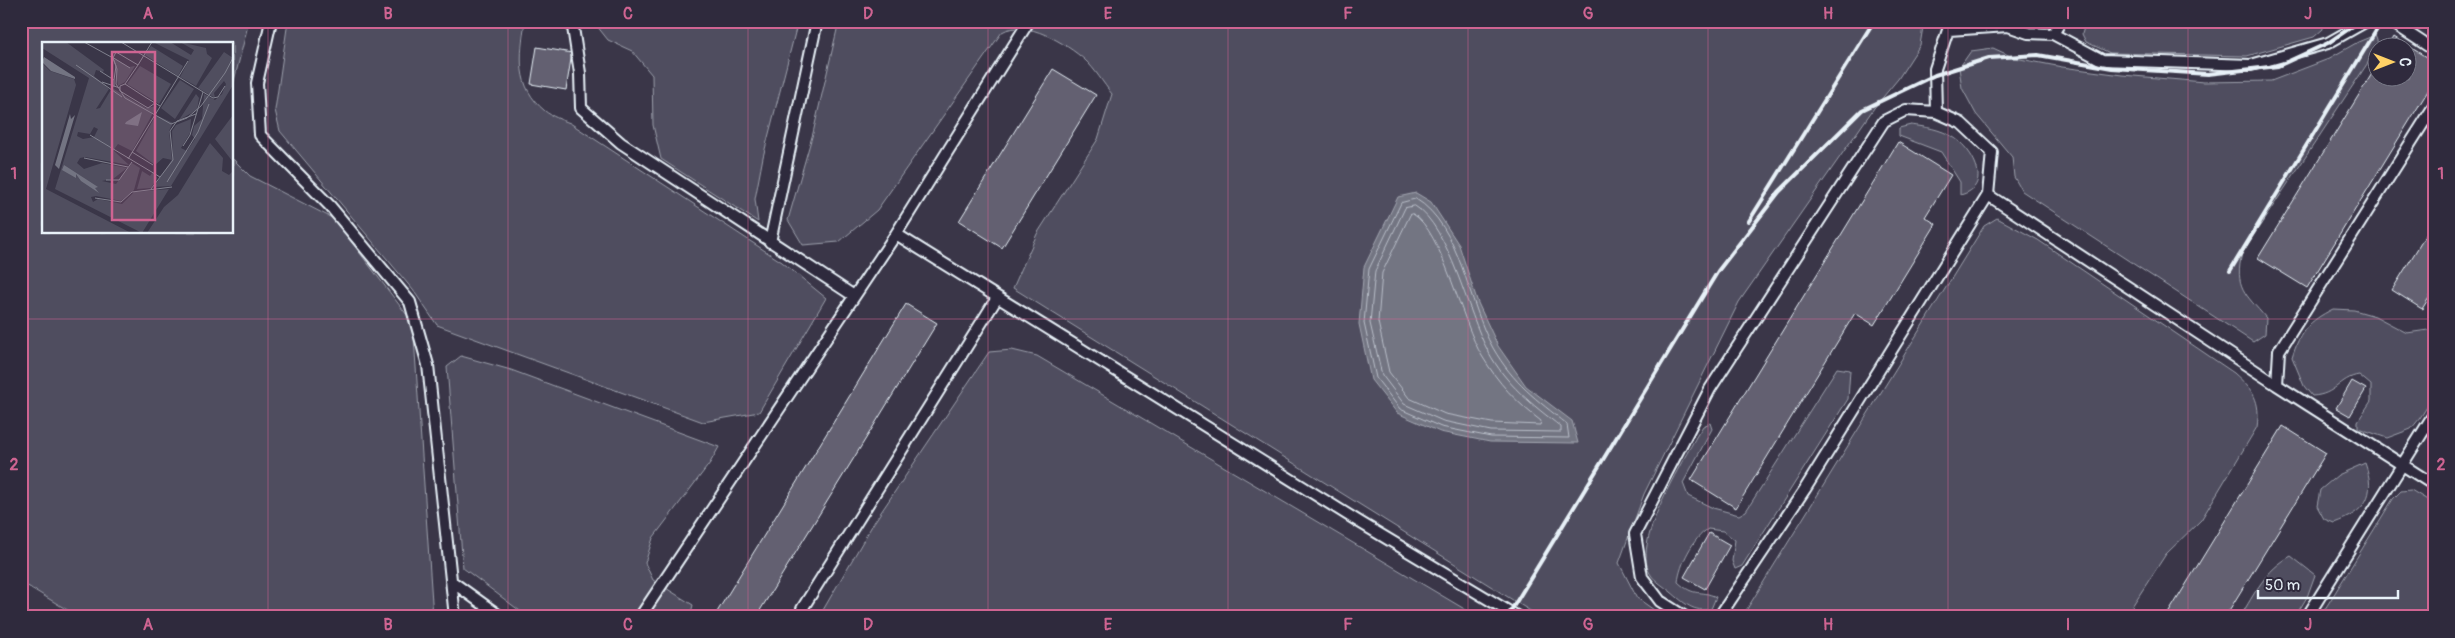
<svg xmlns="http://www.w3.org/2000/svg" width="2455" height="638" viewBox="0 0 2455 638" font-family="Pangolin,sans-serif">
  <style>
    .green { fill: #504e5f; stroke: #9ca0ac }
    .water { fill: #737482; stroke: #a2a6b1 }
    .lines { fill: none; stroke-linecap: round; stroke-linejoin: round }
    .shore { stroke: #b9bfc9; stroke-width: 1 }
    .building { fill: #636171; stroke: #e8f1f8 }
    .service-casing { stroke: #e8f1f8; stroke-width: 14 }
    .service { stroke: #2f2a3d; stroke-width: 10 }
    .rail { stroke: #e8f1f8; stroke-width: 4 }
    .grid { fill: none; stroke: #cf6492; stroke-width: 1; stroke-opacity: 0.55 }
    .inset-road { fill: none; stroke: #80818e; stroke-width: 1 }
    .view { fill: #cf6492; fill-opacity: 0.15; stroke: #cf6492; stroke-width: 2.5 }
    .inset-edge { fill: none; stroke: #e8f1f8; stroke-width: 2.5 }
    .neatline { fill: none; stroke: #cf6492; stroke-width: 2 }
    .grid-label { font-size: 16px; text-anchor: middle; font-weight: bold; fill: #cf6492 }
  </style>
  <rect width="100%" height="100%" fill="#3a3648"/>
  <filter id="ink" filterUnits="userSpaceOnUse"><feTurbulence type="fractalNoise" baseFrequency=".02" numOctaves="2"/><feDisplacementMap in="SourceGraphic" scale="10" xChannelSelector="R" yChannelSelector="G"/><feConvolveMatrix kernelMatrix="1 2 1 2 8 2 1 2 1" color-interpolation-filters="sRGB"/></filter>
  <g filter="url(#ink)">
    <!-- green -->
    <path class="green" d="M21,21h228l-16,64 -1,-41h-188v188h188l1,-73 17,17 84,43 79,104 20,294h-354l-58,-35z
      M288,21h237c-5,35 -10,65 20,90 6,5 17,9 25,12l212,139 44,36 -67,114 -56,10 -266,-97 -24,-35 -133,-159 -5,-21z
      M593,21h205l-35,136 -8,42 3,23 -97,-63 -8,-34 -1,-50 -20,-24 -24,-11z
      M839,21h1085l-4,24 -22,34 -24,29 -135,194 -95,192 -25,69 18,35 27,19h-124l-527,-329 24,-54 61,-95 14,-45c-9,-11 -17,-25 -27,-34 -18,-16 -60,-42 -83,-28l-125,178 -38,32 -36,3 -15,-25 25,-87z
      M2086,21h237v8l-9,8 -67,19 -137,-3 -24,-11 -4,-8z
      M2375,35l4,11 -137,207c-8,35 3,40 24,65l-1,16 -12,8 -231,-151 -8,-14 -2,-20 -36,-43 -14,-26 -3,-20 12,-17 22,-3 22,10 47,9 60,8 82,7 67,-1 55,-21 32,-18z
      M1911,125c15,2 29,4 42,12 20,12 41,50 7,58v-13l-19,-30 -42,-16v-8z
      M1997,218l41,22 196,133c19,17 27,27 23,54l-56,93 -35,34 -41,63h-383l242,-391z
      M2333,309l21,1 21,6 32,17 21,-3 6,-4v70l-14,22 -9,11 -24,9 -29,-10v-7l13,-20v-16l-12,-10c-20,3 -23,20 -47,21l-8,-10 -12,-29c8,-26 17,-36 41,-48z
      M1012,350l25,6 441,261h-659l54,-93 116,-172z
      M461,356l50,14 208,77 -9,16 -57,75 -8,25 8,17 40,25 -3,12h-162l-65,-49 -16,-201z
      M1837,368l13,2 -2,29 -106,167 -7,3 -3,-8 3,-21 -12,-9 -15,-2c-15,9 -28,35 -30,53 17,16 22,7 38,15l-5,12c-17,4 -27,-6 -40,-17 -6,-5 -16,-11 -20,-17 -21,-30 30,-110 45,-138l7,-11 7,-3 2,6 -29,54 5,13 25,12 26,7 7,-4z
      M2365,463c12,33 0,49 -31,60l-10,-4 -7,-13 3,-16 18,-15z
      M2411,490l23,14v113h-114l73,-118 8,-8z
      M2291,556l24,19 -8,22 -12,20h-55c15,-24 25,-47 51,-61z"/>
    <!-- water -->
    <path class="water" d="M1416,193l15,9 28,43 19,58 20,43 28,40 46,35 6,22 -88,-1 -50,-10 -43,-19 -26,-33 -12,-56 5,-57 34,-70z"/>
    <g class="lines">
      <!-- shore -->
      <path class="shore" d="M1416,199c45,27 52,105 77,149 20,35 44,52 74,76l2,14 -78,-1 -50,-10 -41,-18 -24,-31 -12,-55 5,-54 32,-66z
        M1415,206c35,21 52,107 73,145 18,34 44,53 73,76v5l-70,-1 -48,-10 -39,-17 -22,-29 -12,-52 5,-52 30,-63z
        M1413,214c29,16 49,110 69,142 17,28 33,45 59,65l-1,4 -48,-2 -47,-9 -36,-16 -20,-26 -11,-50 4,-49 28,-58z"/>
    </g>
    <!-- building -->
    <path class="building" d="M2394,37l40,25v19l-127,207 -49,-30 120,-194v14h30v-30h-20z
      M537,47l35,6 -6,37 -35,-6z
      M1053,69l43,26 -94,153 -43,-27z
      M1898,142l53,33 -26,42 11,7 -62,101 -19,-12 -119,195 -45,-28z
      M2434,222v68l-12,19 -30,-19z
      M906,304l31,19 -181,294h-42z
      M2352,381l14,8 -16,27 -14,-8z
      M2283,426l43,27 -101,164h-59z
      M1709,533l21,12 -25,44 -21,-12z"/>
    <g class="lines">
      <defs>
        <path id="service" d="M271,21l-14,62 3,52 70,71 80,96 18,63 27,252
          M572,21l8,52 1,35 40,35 233,153
          M2390,21l44,29
          M1949,30l59,-4 20,7 25,1 8,-13
          M2053,34l49,26 149,5 77,-22 39,-22
          M2434,106l-155,245 -2,34 157,100
          M1936,112l-1,-43 16,-48
          M1988,195l289,190
          M896,234l465,289 157,94
          M770,242l47,-221
          M451,581l50,36
          M802,609l195,-311
          M640,617l256,-383 133,-213
          M1685,617l-25,-16 -18,-24 -7,-43 75,-145 174,-268 22,-11 30,2 25,11 31,29 -4,43 -183,294 -86,128
          M2307,617l127,-203"/>
      </defs>
      <!-- service casing -->
      <use href="#service" class="service-casing"/>
      <!-- service -->
      <use href="#service" class="service"/>
      <!-- rail -->
      <path class="rail" d="M1749,221l125,-200
        M2230,271l152,-250
        M1507,617l211,-346 61,-79 83,-82 73,-35 54,-17 49,-3 74,13 96,6 70,-8 50,-23 32,-22"/>
    </g>
  </g>
  <!-- grid -->
  <path class="grid" d="M268,21v596M508,21v596M748,21v596M988,21v596M1228,21v596M1468,21v596M1708,21v596M1948,21v596M2188,21v596M21,319h2413"/>
  <!-- overview -->
  <g transform="translate(42 42)">
    <rect width="191" height="191" fill="#3a3648"/>
    <path d="M0,0h24l38,28 -1,2 -7,-2 -2,6 15,13 -13,20 4,-1 12,-20 34,20 11,-2 -25,45 -14,-7 -3,4 -1,3 15,14 -44,-8 -5,1 -3,5 7,6 18,-6 25,5 -14,11 -11,2 14,3 16,-21 8,5 -6,22 -13,11 -25,-5 -5,1 2,5 5,-3 24,5 12,-12 35,-3 -27,44 -87,-44 34,-111 -47,-30zM52,85l4,2 -4,8 -11,2 -6,-3 1,-4 12,2zM111,0h17l21,13 3,-5 -14,-8 26,6 1,6 5,4 -16,28 -16,-9 9,-17zM109,4l32,20 -5,10 -33,-21zM182,10l9,6v27l-62,101 -17,1 19,-29 -1,-27 4,-6 15,-6 -1,14 -9,15 6,3 8,-12 -3,-4 2,-9 8,-7 2,-25 11,6 7,-6 4,-10 -2,-3 -10,12 1,5 -17,-10zM72,16l15,9 6,-1 -10,16 -7,4zM0,21l8,8 24,8 2,6 -30,104 85,44h-89zM98,24l31,18 -12,20 -32,-20zM138,38l14,9 -19,30 -14,-11zM154,52l3,4 -2,12 -18,10zM114,73l17,8 -4,8 3,29 -9,-2 -8,7 -19,-14zM191,73v47l-18,-23zM168,101l13,15 -1,13 7,4 4,-4v62h-86l17,-26 14,-12zM100,129l8,5 3,-4 4,6 -6,10 -14,1z" fill="#504e5f" fill-rule="evenodd"/>
    <path d="M2,15l31,20v2l-24,-8 -9,-9zM100,70l-4,14 -13,-2 1,-2zM28,72l1,5 4,-4 -16,54 -4,-4zM22,123l34,22 -3,1 4,5 -18,-12 -5,-7v4l-14,-8z" fill="#737482"/>
    <path class="inset-road" d="M42,0l29,16 4,11 -1,15 9,14 46,26 16,-6 14,-12 24,-33 9,-17M79,0l92,56 5,-1 7,-11M70,15l18,11M34,23l46,32M58,29l14,9v7M72,38l2,-14 -3,-8 3,-6 22,13 14,-23M60,40l18,6M83,42l13,-19M113,61l-7,5 -28,-17v-5l5,-2 20,13 15,9M48,93l70,42M141,104l7,-11 13,-43M90,110l21,13M42,116l44,9M86,117l60,-98M64,138h13l13,-18M125,140l31,-50 11,-28M109,147l22,-29 -3,-29 7,-10 19,-7M53,156l26,4 11,-10 40,-5"/>
    <path class="view" d="M70,10h43v168h-43z"/>
    <rect width="191" height="191" class="inset-edge"/>
  </g>
  <!-- margin -->
  <rect width="2455" height="638" fill="none" stroke="#2f2a3d" stroke-width="55"/>
  <!-- north arrow -->
  <g transform="translate(2392 62) rotate(90)"><circle r="24" fill="#2f2a3d" stroke="#797a88"/>
  <path d="M0-4L9 19L0 12L-9 19Z" fill="#ffd166"/>
  <text y="-8" font-size="14" font-weight="bold" text-anchor="middle" fill="#e8f1f8">С</text>
  </g>
  <!-- scale -->
  <path d="M2258 590v8h140v-8" fill="none" stroke="#e8f1f8" stroke-width="2.5"/>
  <text x="2265" y="590" font-size="15" fill="#e8f1f8" stroke="#2f2a3d" stroke-width="4" paint-order="stroke">50 m</text>
  <rect x="28" y="28" width="2400" height="582" class="neatline"/>
  <g class="grid-label">
    <text x="148" y="19">A</text>
    <text x="388" y="19">B</text>
    <text x="628" y="19">C</text>
    <text x="868" y="19">D</text>
    <text x="1108" y="19">E</text>
    <text x="1348" y="19">F</text>
    <text x="1588" y="19">G</text>
    <text x="1828" y="19">H</text>
    <text x="2068" y="19">I</text>
    <text x="2308" y="19">J</text>
    <text x="14" y="179">1</text>
    <text x="2441" y="179">1</text>
    <text x="14" y="470">2</text>
    <text x="2441" y="470">2</text>
    <text x="148" y="630">A</text>
    <text x="388" y="630">B</text>
    <text x="628" y="630">C</text>
    <text x="868" y="630">D</text>
    <text x="1108" y="630">E</text>
    <text x="1348" y="630">F</text>
    <text x="1588" y="630">G</text>
    <text x="1828" y="630">H</text>
    <text x="2068" y="630">I</text>
    <text x="2308" y="630">J</text>
  </g>
</svg>
